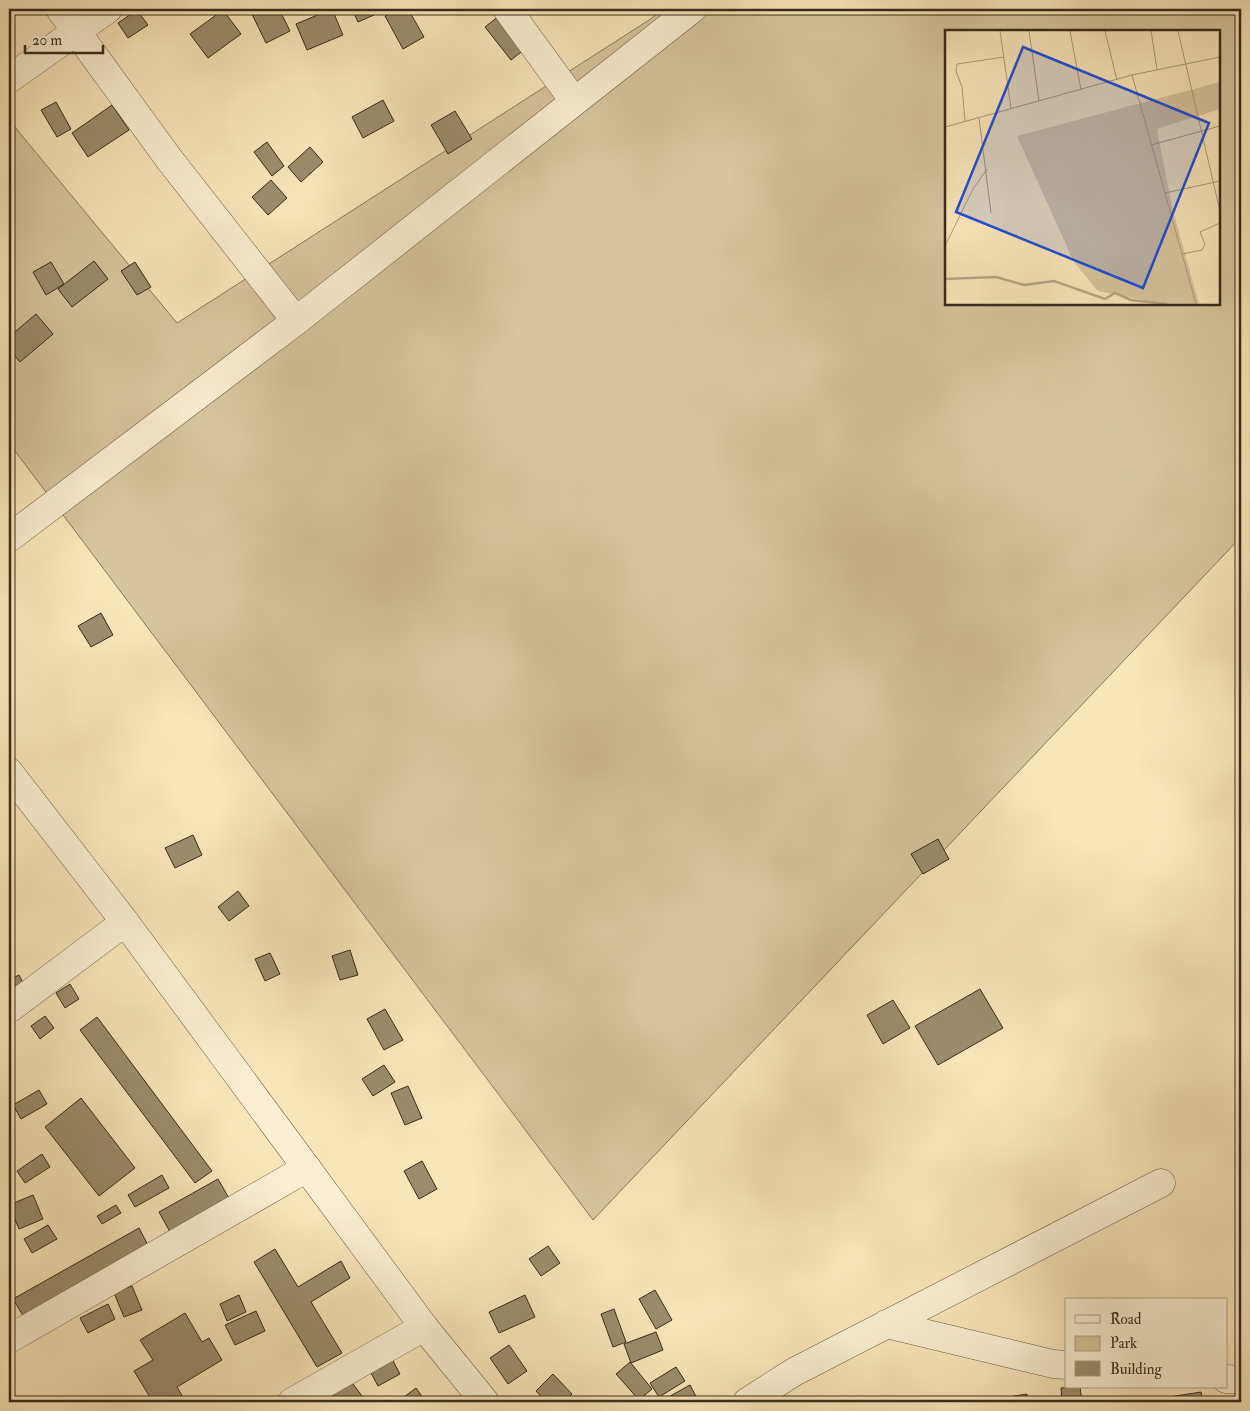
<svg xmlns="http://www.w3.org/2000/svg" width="1250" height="1411" viewBox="0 0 1250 1411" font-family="'IM FELL Double Pica',serif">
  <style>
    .green { fill: #d8c59f; stroke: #88785c; fill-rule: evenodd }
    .building { fill: #9c8c6d; stroke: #382b19 }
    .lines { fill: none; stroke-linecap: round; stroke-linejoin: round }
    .minor-casing { stroke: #685a41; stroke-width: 29 }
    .tertiary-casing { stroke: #685a41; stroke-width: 29 }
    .minor { stroke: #fbeed2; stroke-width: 28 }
    .tertiary { stroke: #fbeed2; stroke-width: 28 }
    .inset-river { fill: none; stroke: #b7a683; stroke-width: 2.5 }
    .inset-road { fill: none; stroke: #ac9b7a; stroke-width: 1 }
    .view { fill: #1d4ed8; fill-opacity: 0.15; stroke: #1d4ed8; stroke-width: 2.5 }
    .inset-edge { fill: none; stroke: #382b19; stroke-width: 2.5 }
  </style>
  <rect width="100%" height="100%" fill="#f9e5ba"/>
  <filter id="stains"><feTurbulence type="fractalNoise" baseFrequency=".004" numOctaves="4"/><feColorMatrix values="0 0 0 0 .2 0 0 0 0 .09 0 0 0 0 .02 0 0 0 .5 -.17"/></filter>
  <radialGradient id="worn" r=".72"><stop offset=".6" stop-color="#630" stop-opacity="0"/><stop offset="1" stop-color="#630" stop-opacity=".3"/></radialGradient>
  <!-- green -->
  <path class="green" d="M664,9h577v528l-648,683 -584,-777v-323l168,203 472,-303zM946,31h273v273h-273z"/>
  <!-- building -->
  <path class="building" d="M252,9h27l11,22 -24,12 -16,-33z
    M332,9l11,26 -36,15 -11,-26z
    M352,9h20l2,6 -16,7z
    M398,9h10l16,28 -21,12 -18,-33z
    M137,10l11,15 -20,13 -10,-15z
    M223,10l18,24 -33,24 -18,-24z
    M499,16l26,33 -14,11 -26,-33z
    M383,100l11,21 -31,17 -11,-21z
    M56,102l15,27 -14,8 -16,-27z
    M112,105l17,25 -41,27 -16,-24z
    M455,111l17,28 -24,15 -17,-29z
    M267,142l17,24 -12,10 -18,-24z
    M310,147l13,15 -22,20 -13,-15z
    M271,180l16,18 -19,17 -16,-18z
    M94,261l14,18 -36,28 -14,-18z
    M51,262l13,22 -18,11 -13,-23z
    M135,262l16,25 -14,8 -16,-24z
    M36,314l17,20 -33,28 -11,-13v-12z
    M101,613l12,22 -22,12 -13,-21z
    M193,835l9,20 -27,13 -10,-20z
    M938,839l11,20 -26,15 -12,-20z
    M238,891l11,15 -20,15 -11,-14z
    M350,950l8,25 -18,5 -8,-24z
    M270,953l10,21 -15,7 -10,-22z
    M19,975l7,13 -17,9v-17z
    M70,984l9,15 -14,9 -9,-15z
    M980,989l23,39 -65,37 -23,-39z
    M893,1000l17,28 -27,16 -16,-29z
    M385,1009l18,31 -19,10 -17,-31z
    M45,1016l9,12 -14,11 -9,-13z
    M97,1017l115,154 -17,12 -115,-153z
    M384,1065l11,17 -22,14 -11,-17z
    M408,1086l14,32 -17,7 -14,-32z
    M39,1090l8,14 -26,15 -8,-14z
    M81,1098l54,70 -36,28 -54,-69z
    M42,1154l8,13 -25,16 -8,-12z
    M422,1161l15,28 -18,10 -15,-28z
    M162,1175l7,13 -34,19 -7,-12z
    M218,1179l12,21 -60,32 -11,-20z
    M33,1195l10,24 -24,10 -10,-24z
    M116,1205l5,8 -19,11 -5,-8z
    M9,1222l6,11 -6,4z
    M48,1225l9,14 -25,14 -8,-14z
    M139,1228l11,21 -125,70 -12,-20z
    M548,1246l12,17 -19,13 -12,-17z
    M275,1249l23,38 43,-26 9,17 -39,24 31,51 -25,14 -63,-105z
    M132,1286l10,24 -18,7 -10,-24z
    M655,1290l17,30 -16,9 -17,-30z
    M239,1295l7,17 -19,9 -7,-17z
    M525,1295l10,22 -36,16 -10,-21z
    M108,1304l7,15 -27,14 -8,-15z
    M614,1309l12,33 -13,5 -12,-33z
    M256,1311l9,20 -30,14 -10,-20z
    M185,1313l17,29 7,-4 13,22 -45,27 9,15h-33l-19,-31 19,-11 -13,-20z
    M656,1332l7,18 -32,13 -7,-19z
    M509,1345l18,26 -19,13 -18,-26z
    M392,1359l8,15 -22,12 -8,-15z
    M630,1362l22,27 -13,11 -23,-26z
    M676,1367l9,14 -26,16 -9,-14z
    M553,1374l19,20 -9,8h-17l-10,-11z
    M350,1380l12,16 -9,6h-16l-6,-8z
    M690,1385l9,17h-32l-2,-3z
    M1080,1387l2,15h-20l-1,-14z
    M416,1388l10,14h-29z
    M1201,1392l2,10h-33l-1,-5z
    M9,1393l6,9h-6z
    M1027,1394l1,8h-31l-1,-3z"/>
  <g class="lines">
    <defs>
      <path id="minor" d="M60,9l109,150 127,162
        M507,9l67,92
        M9,79l99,-70
        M9,538l287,-217 396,-312
        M9,1009l116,-87
        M886,1324l167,40 13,1
        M9,1339l298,-171
        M1226,1379l15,1
        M292,1402l132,-75
        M747,1402l47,-30 367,-189"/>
      <path id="tertiary" d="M9,772l116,150 299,405 61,75"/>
    </defs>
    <!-- minor casing -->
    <use href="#minor" class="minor-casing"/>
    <!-- tertiary casing -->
    <use href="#tertiary" class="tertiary-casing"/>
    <!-- minor -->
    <use href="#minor" class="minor"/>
    <!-- tertiary -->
    <use href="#tertiary" class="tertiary"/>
  </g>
  <!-- overview -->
  <g transform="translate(945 30)">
    <rect width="275" height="275" fill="#f9e5ba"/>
    <path d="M275,52v27l-63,20 15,78 27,97h-36l-65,-13 -24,-29 -57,-126z" fill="#d8c59f"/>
    <path class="inset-river" d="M0,249l51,-2 28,8 30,-4 51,18 10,-6 16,7 36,4"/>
    <path class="inset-road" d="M55,1l11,77M84,1l10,70M125,1l11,59M160,1l12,49M206,1l6,38M233,1l42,180M187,45l64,229M34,88l12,95M20,91l-3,-34 -6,-16 1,-7 47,-7M0,97l187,-52 88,-18M206,115l69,-19M220,163l55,-12M0,216l28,-57 14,-20M237,224l20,-4 3,-6 -5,-12 20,-9"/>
    <path class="view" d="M78,17l186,76 -66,165 -187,-76z"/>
    <rect width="275" height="275" class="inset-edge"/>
  </g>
  <!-- margin -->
  <rect width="1250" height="1411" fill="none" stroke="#f9e5ba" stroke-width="30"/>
  <rect x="10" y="10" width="1230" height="1391" fill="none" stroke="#382b19" stroke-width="2.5"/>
  <rect x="15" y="15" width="1220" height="1381" fill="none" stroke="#382b19"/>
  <!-- legend -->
  <rect x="1065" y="1298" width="162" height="90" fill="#fbeed2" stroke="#ada088"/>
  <rect x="1075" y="1315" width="25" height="8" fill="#fbeed2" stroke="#ada088"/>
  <text x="1110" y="1324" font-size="15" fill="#382b19">Road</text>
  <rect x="1075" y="1336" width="25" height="15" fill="#d8c59f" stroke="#ada088"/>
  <text x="1110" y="1348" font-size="15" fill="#382b19">Park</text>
  <rect x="1075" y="1361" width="25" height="15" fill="#9c8c6d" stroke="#ada088"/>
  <text x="1110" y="1374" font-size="15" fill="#382b19">Building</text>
  <!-- scale -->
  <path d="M25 45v8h78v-8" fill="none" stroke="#382b19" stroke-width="2.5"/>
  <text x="32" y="45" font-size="15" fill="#382b19" stroke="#fbeed2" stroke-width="4" paint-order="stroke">20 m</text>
  <rect width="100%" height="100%" filter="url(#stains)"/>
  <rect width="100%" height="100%" fill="url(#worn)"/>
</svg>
